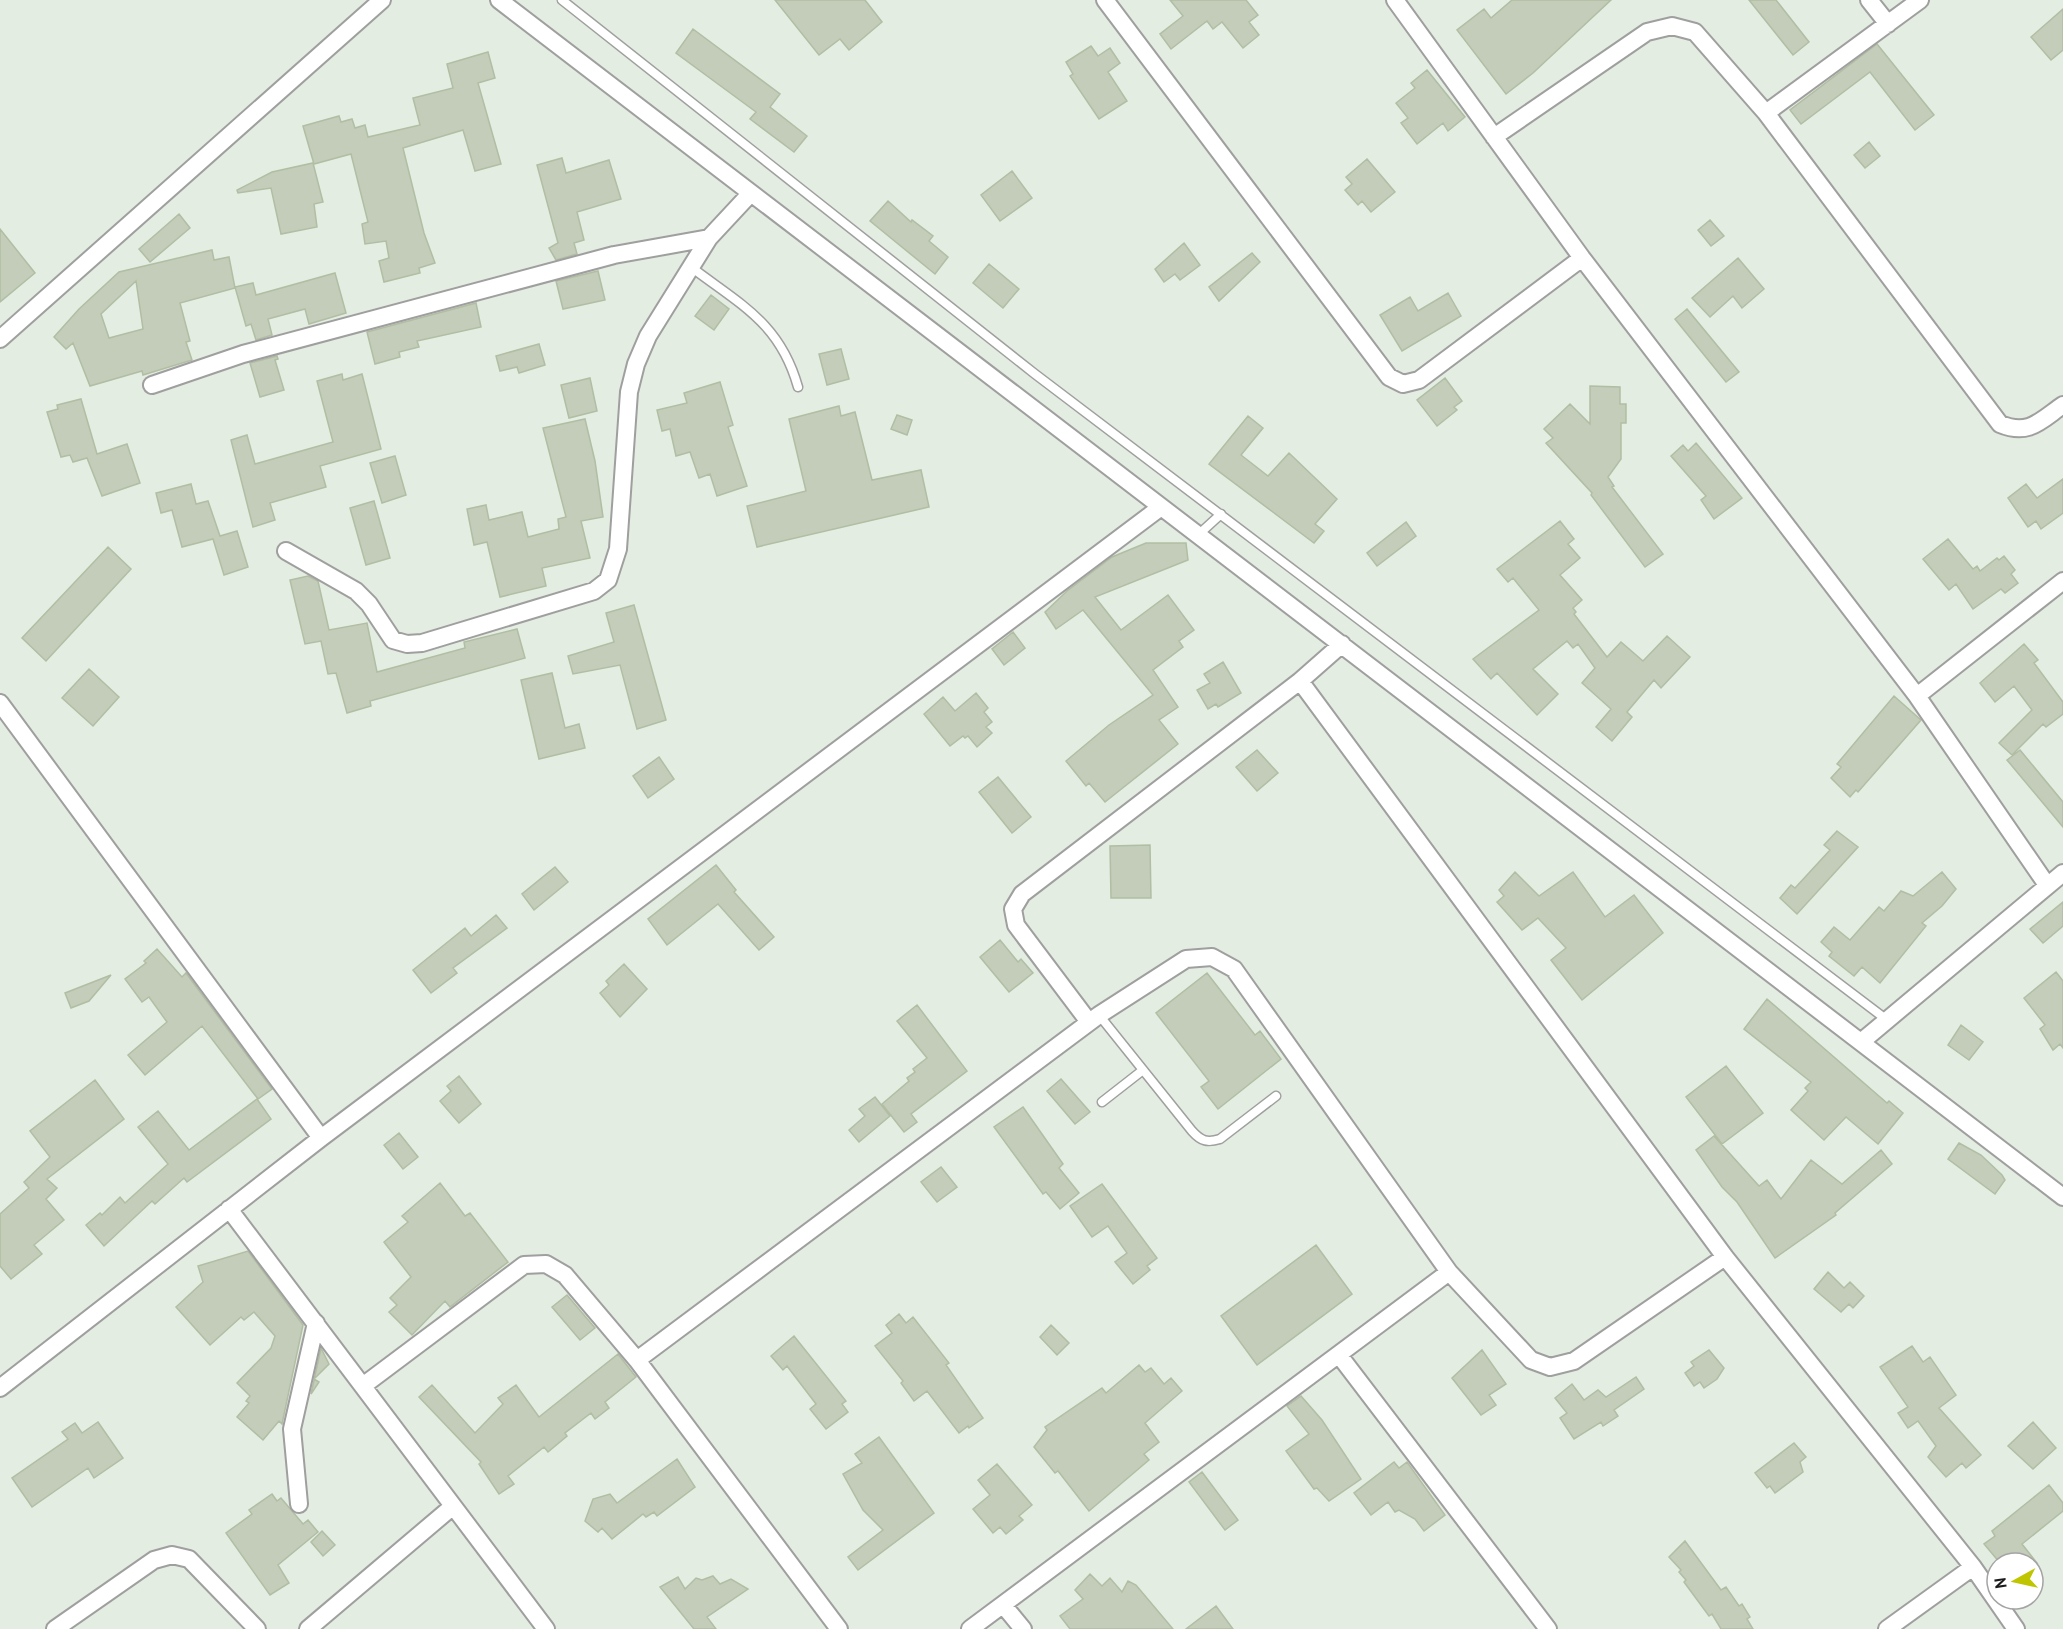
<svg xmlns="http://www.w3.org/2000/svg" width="2063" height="1629" viewBox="0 0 2063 1629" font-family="'PT Sans',sans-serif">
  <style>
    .building { fill: #c4ccba; stroke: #b1bea3; stroke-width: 1.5; fill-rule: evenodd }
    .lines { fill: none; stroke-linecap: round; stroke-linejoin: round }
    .lane-casing { stroke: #9f9f9f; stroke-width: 11 }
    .street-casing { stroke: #9f9f9f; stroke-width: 20 }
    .lane { stroke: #fff; stroke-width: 8 }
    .street { stroke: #fff; stroke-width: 16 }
  </style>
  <rect width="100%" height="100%" fill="#e4ede1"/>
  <!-- building -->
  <path class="building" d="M775,0h90l17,22 -33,28 -9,-11 -21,16z
    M1170,0h76l12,15 -9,7 10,13 -16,13 -21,-26 -9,7 -6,-8 -36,28 -11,-15 23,-18z
    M1512,0h99l-78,73 -27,21 -49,-64 27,-21 7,9z
    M1749,0h27l33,42 -16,13z
    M2063,9v41l-12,10 -20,-23z
    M693,29l87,65 -10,13 37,29 -13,16 -44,-33 6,-7 -80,-59z
    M1877,44l57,71 -19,15 -45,-58 -69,52 -11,-14z
    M1091,46l7,10 12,-8 10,15 -12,9 19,29 -28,18 -29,-43 3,-2 -7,-12z
    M488,52l7,26 -17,5 23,81 -26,7 -12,-41 -60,18 21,85 11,30 -16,5 1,5 -36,9 -5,-21 10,-3 -3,-17 -21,3 -3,-20 6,-2 -17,-68 -37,10 -11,-38 36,-10 2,6 11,-3 3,9 10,-3 3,12 52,-12 -7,-27 40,-10 -6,-24z
    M1427,70l38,47 -17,14 -5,-8 -26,21 -16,-21 7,-5 -12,-15 19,-15 -4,-5z
    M1869,142l11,14 -15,12 -11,-13z
    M562,158l4,15 43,-13 12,39 -44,13 7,28 -10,3 3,11 -21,6 -7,-12 9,-5 -21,-78z
    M1367,159l28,33 -24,20 -9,-11 -4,4 -13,-15 7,-6 -6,-7z
    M313,163l10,39 -9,2 3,23 -36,7 -10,-46 -33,5 -1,-3 35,-18z
    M1012,171l20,27 -32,23 -19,-26z
    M888,201l23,21 1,-2 21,16 -4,5 19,16 -13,17 -65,-53z
    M179,214l11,14 -40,34 -11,-13z
    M1710,220l14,16 -13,10 -13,-16z
    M0,229l35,44 -35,29z
    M1184,243l16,22 -20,15 -5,-6 -11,8 -9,-13z
    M212,250l2,10 15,-3 6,31 -55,15 10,38 -4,1 6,18 -49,15 -1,-4 -52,15 -17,-43 -7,6 -12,-12 25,-28 40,-37zM136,281l7,48 -34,9 -8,-24z
    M1252,253l8,9 -41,39 -10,-14z
    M1738,258l26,31 -22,19 -9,-12 -23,21 -18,-19z
    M989,264l30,25 -16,19 -30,-25z
    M598,271l7,29 -42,9 -7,-28z
    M335,273l11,40 -37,11 -4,-15 -37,10 4,16 -16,5 -5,-16 -5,2 -11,-39 18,-4 3,12z
    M1448,293l13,23 -59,35 -22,-36 30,-18 8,14z
    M711,295l18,14 -15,21 -19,-14z
    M476,303l5,24 -64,14 2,6 -20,5 1,5 -25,7 -8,-32z
    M1687,309l52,63 -13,10 -51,-63z
    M539,344l6,21 -26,8 -2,-6 -17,4 -4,-15z
    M841,349l8,30 -22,6 -8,-31z
    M277,356l1,3 -3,1 9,30 -24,7 -10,-34z
    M342,374l1,6 19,-6 19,75 -61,17 6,21 -56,16 5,17 -22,7 -22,-87 16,-5 8,29 78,-22 -16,-61z
    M590,378l7,33 -28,7 -8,-33z
    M1445,378l17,23 -8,6 3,3 -20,16 -20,-26z
    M720,382l13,43 -5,2 19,59 -30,10 -7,-22 -11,4 -9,-26 -14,4 -6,-27 -8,2 -5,-21 30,-7 -3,-10z
    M1590,386l30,1v17h6v19h-5v36l-13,18 6,9 -2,1 51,67 -18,13 -54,-72 1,-2 -46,-50 7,-5 -9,-9 26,-25 20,20z
    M81,399l16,55 30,-10 13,39 -38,13 -15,-38 -14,4 -3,-7 -9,2 -14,-45 11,-3 -1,-4z
    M839,406l2,10 14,-4 17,68 49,-10 8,37 -172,40 -10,-41 59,-15 -17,-72z
    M897,415l15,5 -5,15 -16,-6z
    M1248,416l15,12 -22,27 27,21 21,-23 48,46 -22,25 9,7 -10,12 -105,-79z
    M585,419l10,42 8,56 -22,4 9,37 -48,10 4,18 -46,11 -13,-55 -13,3 -7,-36 19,-4 3,15 33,-8 6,25 31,-8 -1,-10 8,-2 -23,-89z
    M1696,443l46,55 -28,21 -13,-19 5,-4 -35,-40 12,-11 5,6z
    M395,456l11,39 -24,8 -12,-40z
    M2063,479v34l-22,16 -5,-8 -8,6 -20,-29 18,-14 11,14z
    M191,484l5,20 12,-3 12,35 17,-5 11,36 -24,8 -11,-36 -31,8 -10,-37 -11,3 -5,-20z
    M374,501l16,57 -24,7 -16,-57z
    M1560,521l14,18 -6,5 12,14 -20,17 22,25 -9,8 3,4 -2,2 33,43 14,-15 22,19 24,-25 23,21 -29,31 -7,-8 -27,32 5,5 -20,24 -16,-14 15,-18 -29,-26 13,-15 -17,-24 -5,4 -6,-7 -34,28 25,25 -21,21 -40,-42 -6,6 -18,-20 66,-49 -26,-32 -5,4 -11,-13z
    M1406,522l10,14 -39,30 -10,-13z
    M1948,539l25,30 4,-3 3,5 17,-13 2,2 5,-4 11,14 -4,4 7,9 -13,10 -4,-4 -28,20 -17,-25 -7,6 -26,-31z
    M1146,543h40l2,17 -93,37 26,33 47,-35 26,35 -15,11 4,6 -30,23 25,37 -19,13 19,24 -73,58 -16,-19 -3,3 -20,-25 43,-36 44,-30 -70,-85 -27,19 -11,-17 22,-21 45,-34z
    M108,547l23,22 -85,92 -24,-23z
    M308,576l10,5 11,49 38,-7 10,49 88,-24 -1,-6 53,-13 8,29 -155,43 1,5 -24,7 -11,-40 -8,1 -7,-33 -16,3 -15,-64z
    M634,605l32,115 -29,9 -17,-64 -47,9 -5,-18 46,-14 -8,-29z
    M1013,632l12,16 -21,17 -12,-16z
    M2024,644l14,16 -4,3 29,39v12l-17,13 -3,-3 -31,31 -13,-12 33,-33 -18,-24 -19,16 -15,-19z
    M1223,662l18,31 -23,14 -2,-3 -8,5 -11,-19 13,-7 -6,-9z
    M89,669l30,28 -26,29 -31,-28z
    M552,673l13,55 14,-4 6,24 -46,11 -18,-79z
    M976,693l12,15 -4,4 8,10 -6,5 6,6 -15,14 -9,-11 -3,2 -2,-2 -13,10 -26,-32 19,-17 12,14z
    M1894,696l27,24 -63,72 -2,-2 -6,7 -19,-19 10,-11 -4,-3z
    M1257,750l21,23 -21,18 -21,-24z
    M2020,750l43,52v25l-56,-67z
    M659,757l15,22 -26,19 -15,-22z
    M998,777l33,40 -19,16 -33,-41z
    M1837,831l21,16 -61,67 -17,-16 11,-13 4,3 35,-38 -6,-5z
    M1150,845l1,53h-40l-1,-52z
    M716,865l20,25 -2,2 40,45 -15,13 -41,-46 -51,41 -19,-26z
    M555,867l13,15 -34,28 -12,-16z
    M1515,872l24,24 34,-24 32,45 29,-22 29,38 -81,67 -31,-40 15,-12 -28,-30 -16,12 -25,-28 7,-6 -5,-6z
    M1942,872l14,17 -14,17 -20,17 4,3 -46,57 -18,-16 -8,9 -25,-20 3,-4 -11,-10 13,-15 16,13 29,-33 5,4 17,-20 12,5z
    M2063,902v24l-20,17 -13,-14z
    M496,915l11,13 -54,40 4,5 -26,20 -18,-23 52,-42 6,8z
    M1000,940l18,22 3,-3 12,14 -24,19 -29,-35z
    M157,949l25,28 4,-4 86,116 -14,10 -56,-73 -57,49 -17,-20 39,-33 -18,-25 -7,5 -17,-23 21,-16 -2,-2z
    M624,964l23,25 -27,28 -20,-24 9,-8 -3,-4z
    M2056,972l7,9v67l-3,-4 -7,6 -13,-21 5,-4 -21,-27z
    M1207,973l48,62 5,-4 21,28 -63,50 -17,-22 8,-6 -53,-68z
    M111,975l-22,26 -18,7 -6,-15z
    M1767,999l120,104 2,-2 14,12 -25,31 -32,-27 -22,23 -33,-30 17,-19 -3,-3 6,-6 -67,-53z
    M917,1005l50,66 -56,43 6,8 -13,10 -22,-28 27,-23 -2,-3 8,-6 -2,-3 14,-11 -30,-37z
    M1961,1025l22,17 -14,18 -21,-15z
    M1726,1066l37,47 -41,31 -36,-47z
    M459,1076l22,28 -22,19 -19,-22 11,-10 -4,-5z
    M1061,1079l29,33 -15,12 -28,-33z
    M95,1080l29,39 -77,60 10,9 -11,11 18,21 -30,25 8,9 -31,25 -11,-13v-52l29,-26 -5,-6 26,-25 -20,-26z
    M875,1097l15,19 -31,26 -10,-12 16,-14 -6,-7z
    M257,1099l14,20 -84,63 -3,-4 -29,26 -3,-3 -48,45 -18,-21 14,-12 2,2 18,-18 5,6 43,-39 -30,-37 20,-16 31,39z
    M1023,1107l40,57 -4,4 20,25 -19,16 -14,-17 -3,2 -49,-67z
    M399,1133l19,24 -15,12 -19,-24z
    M1714,1136l45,50 8,-6 14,19 30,-39 31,24 39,-34 11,14 -57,49 1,2 -61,43 -38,-56 -15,-15 -26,-37z
    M1959,1143l22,12 21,20 3,5 -10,14 -47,-35z
    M941,1167l16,20 -20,15 -16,-20z
    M440,1183l25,33 5,-3 38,49 -58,45 -5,-6 -33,34 -23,-23 8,-7 -7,-7 21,-21 -27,-35 24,-20 -6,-6z
    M1102,1184l55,74 -10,8 3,4 -17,14 -18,-22 12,-9 -19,-27 -16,11 -22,-31z
    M1316,1245l36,49 -95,71 -36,-49z
    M248,1251l55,74 -21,99 -3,-3 -16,19 -26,-23 12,-14 -3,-2 4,-5 -13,-13 34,-35 4,-12 -21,-24 -10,8 -3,-3 -31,28 -34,-38 27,-25 -5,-16z
    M1828,1272l16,16 6,-6 14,14 -11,12 -4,-4 -8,8 -27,-23z
    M567,1295l28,33 -15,12 -28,-33z
    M899,1314l7,9 7,-6 36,46 -3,2 37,53 -14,10 -1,-2 -9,7 -32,-42 -13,10 -13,-18 2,-2 -28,-35 17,-13 -6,-8z
    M1051,1325l18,18 -12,12 -17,-18z
    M794,1336l52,65 -4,3 6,8 -22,17 -16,-20 6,-5 -29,-38 -4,4 -12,-14z
    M1912,1346l11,16 7,-5 26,38 -17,13 42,47 -15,13 -4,-5 -16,14 -18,-20 8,-11 -18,-25 -10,7 -10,-15 10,-6 -28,-40z
    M321,1348l8,16 -15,15 5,3 -8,12z
    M1482,1350l24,34 -17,11 7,10 -15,10 -29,-37z
    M1709,1350l15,18 -7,11 -13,9 -4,-6 -6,4 -9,-13 9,-7 -3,-4z
    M618,1354l18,23 -31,25 4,6 -14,11 -4,-6 -26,20 2,3 -19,16 -4,-5 -36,29 6,8 -15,10 -20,-30 2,-2 -62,-65 13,-12 43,48 28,-29 -5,-6 18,-13 23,32z
    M1139,1365l6,7 6,-4 13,16 7,-6 11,13 -37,32 14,19 -15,12 5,6 -60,51 -31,-40 -3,2 -21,-26 13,-17 -2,-3 57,-39 4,5z
    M1636,1377l8,12 -30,21 4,6 -15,10 -2,-4 -27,17 -14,-21 7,-5 -12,-15 17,-14 12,16 14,-10 8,7z
    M1301,1396l21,24 39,59 -32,22 -12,-13 -3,1 -28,-38 23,-17 -22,-28z
    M98,1422l25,36 -29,20 -6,-10 -56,39 -20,-29 56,-39 -6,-7 13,-9 7,10z
    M2033,1422l23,26 -23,21 -25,-23z
    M879,1437l55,76 -76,57 -10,-13 35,-27 -20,-20 -20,-36 19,-11 -7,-9z
    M1794,1443l12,14 -6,5 3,10 -28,21 -5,-7 -3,2 -12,-15z
    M677,1459l18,28 -38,29 -3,-4 -8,5 -3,-3 -31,25 -10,-11 -4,4 -13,-11 8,-22 17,-5 7,9z
    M1394,1462l5,6 8,-6 38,53 -21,16 -9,-12 -16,-9 -4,2 -7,-10 -17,13 -17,-22z
    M997,1464l35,41 -13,11 4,4 -17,14 -6,-7 -7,6 -20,-24 17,-14 -12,-15z
    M1202,1472l36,48 -13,10 -36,-48z
    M2049,1485l14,18v8l-41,33 15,19h-37l-16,-19 11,-8 -3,-5z
    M272,1494l5,7 4,-3 22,26 5,-4 10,12 -40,33 11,18 -19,12 -44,-62 26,-19 -3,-4z
    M322,1531l13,14 -12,11 -12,-14z
    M1685,1541l36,49 5,-3 13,19 3,-2 8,13 -3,2 6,10h-32l-9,-15 -3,2 -25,-34 2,-2 -7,-8 2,-2 -12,-13z
    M1090,1574l12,12 8,-8 12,14 6,-11 8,4 37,44h-103l-10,-13 23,-17 -8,-9z
    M713,1576l7,8 11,-5 17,10 -41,28 9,12h-22l-34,-42 18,-10 7,12 11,-11 6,2z
    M1216,1606l17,23h-47z"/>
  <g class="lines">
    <defs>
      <path id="lane" d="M562,0l473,374 852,646
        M691,267c50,38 89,56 107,120
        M1198,535l23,-21
        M1099,1015l93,116c9,10 15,12 28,8l56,-43
        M1102,1102l41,-32"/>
      <path id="street" d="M499,0l1564,1197
        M1105,0l284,377 14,7 16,-4 163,-122
        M1395,0l187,258 335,438 130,189
        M1869,0l19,24
        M1766,113l154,-113
        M1494,137l153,-105 25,-6 23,6 71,81 234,311c29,12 40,-3 63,-19
        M0,339l382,-339
        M152,385l91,-31 371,-99 95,-17
        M286,551l70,40 13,13 24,36 14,4 15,-1 172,-52 14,-11 10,-31 11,-157 7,-28 12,-28 61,-98 41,-44
        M1342,644l-42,37 425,576 248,310 43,62
        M1917,696l146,-115
        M0,703l321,435
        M1089,1022l-73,-97 -3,-16 9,-15 278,-213
        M1861,1042l202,-169
        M229,1209l317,420
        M1339,1355l209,274
        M637,1360l462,-345 87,-56 26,-2 22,12 215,303 82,88 19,7 24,-6 151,-104
        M364,1385l160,-120 22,-1 19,11 72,85 202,269
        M0,1388l321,-250 840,-631
        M299,1504l-7,-75 24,-106
        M1004,1606l19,23
        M55,1629l99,-69 18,-5 17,4 68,70
        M308,1629l144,-122
        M970,1629l479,-357
        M1887,1629l86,-62"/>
    </defs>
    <!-- lane casing -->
    <use href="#lane" class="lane-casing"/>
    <!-- street casing -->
    <use href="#street" class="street-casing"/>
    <!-- lane -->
    <use href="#lane" class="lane"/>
    <!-- street -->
    <use href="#street" class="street"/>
  </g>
  <!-- north arrow -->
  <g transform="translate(2015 1581) rotate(262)"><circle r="28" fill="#ffffff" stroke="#a4a4a4" stroke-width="1.5"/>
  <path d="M0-4.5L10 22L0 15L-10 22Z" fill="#bfc601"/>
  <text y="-9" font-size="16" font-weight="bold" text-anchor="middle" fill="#1b1b1b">N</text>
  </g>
</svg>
